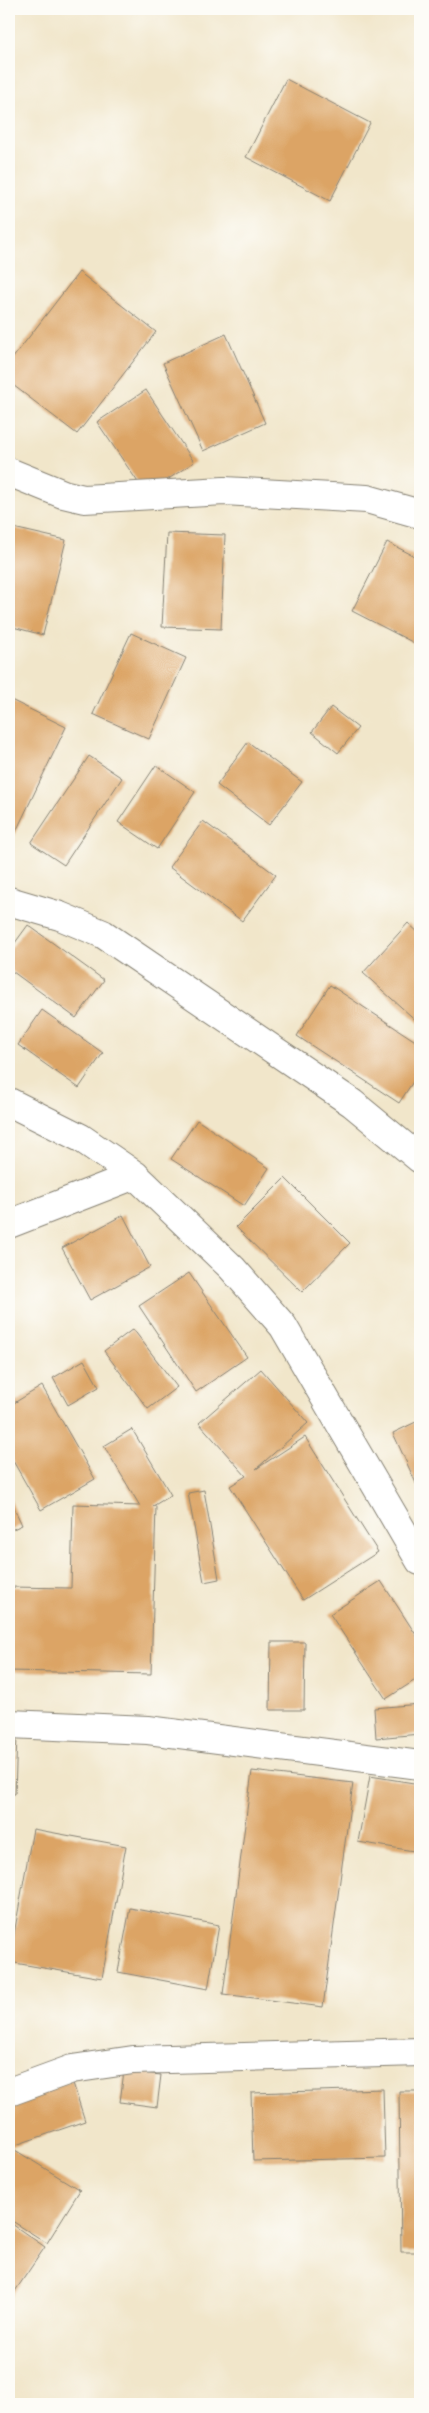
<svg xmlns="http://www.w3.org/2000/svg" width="429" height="2413" viewBox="0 0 429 2413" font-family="Itim,sans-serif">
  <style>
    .building { fill: #dca465 }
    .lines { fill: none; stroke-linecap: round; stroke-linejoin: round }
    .minor-casing { stroke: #868173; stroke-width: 30 }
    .minor { stroke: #fff; stroke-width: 28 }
  </style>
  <rect width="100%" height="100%" fill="#fdfcf7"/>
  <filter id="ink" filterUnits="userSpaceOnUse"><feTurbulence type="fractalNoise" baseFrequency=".02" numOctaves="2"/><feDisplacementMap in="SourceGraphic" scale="10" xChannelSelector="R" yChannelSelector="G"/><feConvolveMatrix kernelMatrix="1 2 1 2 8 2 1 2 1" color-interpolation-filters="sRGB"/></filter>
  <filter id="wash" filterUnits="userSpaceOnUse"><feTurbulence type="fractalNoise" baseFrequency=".0096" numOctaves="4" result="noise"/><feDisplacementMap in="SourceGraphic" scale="20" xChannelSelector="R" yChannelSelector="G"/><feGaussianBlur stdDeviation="1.12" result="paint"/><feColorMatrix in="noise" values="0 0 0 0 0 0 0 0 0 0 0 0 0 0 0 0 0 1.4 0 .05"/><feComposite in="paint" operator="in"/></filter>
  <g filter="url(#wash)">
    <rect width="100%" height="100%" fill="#f1e6ca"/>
    <g id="blocks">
      <!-- building -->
      <path class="building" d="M286,79l84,44 -40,78 -84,-44z
        M79,272l77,60 -79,102 -68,-52v-19z
        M226,334l39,89 -62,28 -40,-88z
        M146,390l48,72 -48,32 -49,-72z
        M9,527l57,13 -23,95 -34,-9z
        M167,533l58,2 -4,94 -59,-2z
        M387,542l33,17v87l-68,-35z
        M131,633l55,25 -37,81 -56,-25z
        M9,699l57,28 -57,119z
        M331,707l27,21 -20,25 -26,-21z
        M248,742l54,40 -33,43 -52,-40z
        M89,756l33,22 -58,87 -33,-22z
        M156,765l39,27 -38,57 -39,-27z
        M203,821l73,54 -34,46 -73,-54z
        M408,923l12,11v90l-57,-51z
        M28,925l76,55 -28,38 -67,-49v-18z
        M330,985l90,59v27l-21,32 -102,-67z
        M42,1010l61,43 -24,35 -61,-43z
        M197,1120l72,48 -25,38 -73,-47z
        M285,1178l65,65 -48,49 -66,-65z
        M123,1215l27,52 -60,33 -28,-52z
        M189,1273l58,84 -51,35 -57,-86z
        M133,1329l44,58 -29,22 -44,-58z
        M84,1360l15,27 -31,18 -15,-27z
        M261,1369l47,54 -52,46 49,-32 73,115 -75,48 -73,-114 16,-10 -47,-53z
        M42,1386l53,93 -54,31 -32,-56v-48z
        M420,1420v72l-27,-59z
        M132,1429l39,66 -18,11h3l-5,168 -142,-3v-84l62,1 2,-84 67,2 -36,-60z
        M204,1490l15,89 -15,3 -16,-89z
        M9,1497l13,28 -13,6z
        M381,1581l39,60v36l-34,22 -56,-85z
        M271,1642h34l-1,68h-34z
        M420,1704v30l-44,4 -2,-30z
        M9,1735h8l-2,59h-6z
        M252,1771l101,12 -30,224 -100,-13z
        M370,1776l50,8v68l-62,-10z
        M9,1796l3,1 -2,32h-1z
        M33,1829l93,17 -24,132 -93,-16z
        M130,1908l89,17 -11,64 -90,-17z
        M124,2071l37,4 -4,32 -37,-5z
        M72,2080l13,41 -75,26 70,43 -33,53 -38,-24v-118z
        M383,2089l2,69 -132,3 -2,-68z
        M399,2091h21v161h-19z
        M9,2222l36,25 -36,53z"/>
    </g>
  </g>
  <g filter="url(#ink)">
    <use href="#blocks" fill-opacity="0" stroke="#868173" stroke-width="1"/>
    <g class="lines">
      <defs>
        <path id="minor" d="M9,472l54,22 21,5 140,-8 143,8 53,15
          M9,901l51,15 43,18 249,169 68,56
          M9,1102l72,36 54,37 97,93 51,58 137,235
          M9,1224l126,-49
          M9,1724l139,6 272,35
          M9,2092l63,-23 61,-9 287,-8"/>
      </defs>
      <!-- minor casing -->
      <use href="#minor" class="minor-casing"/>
      <!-- minor -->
      <use href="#minor" class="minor"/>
    </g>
  </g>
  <!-- margin -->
  <rect width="429" height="2413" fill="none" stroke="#fdfcf7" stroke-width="30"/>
</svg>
